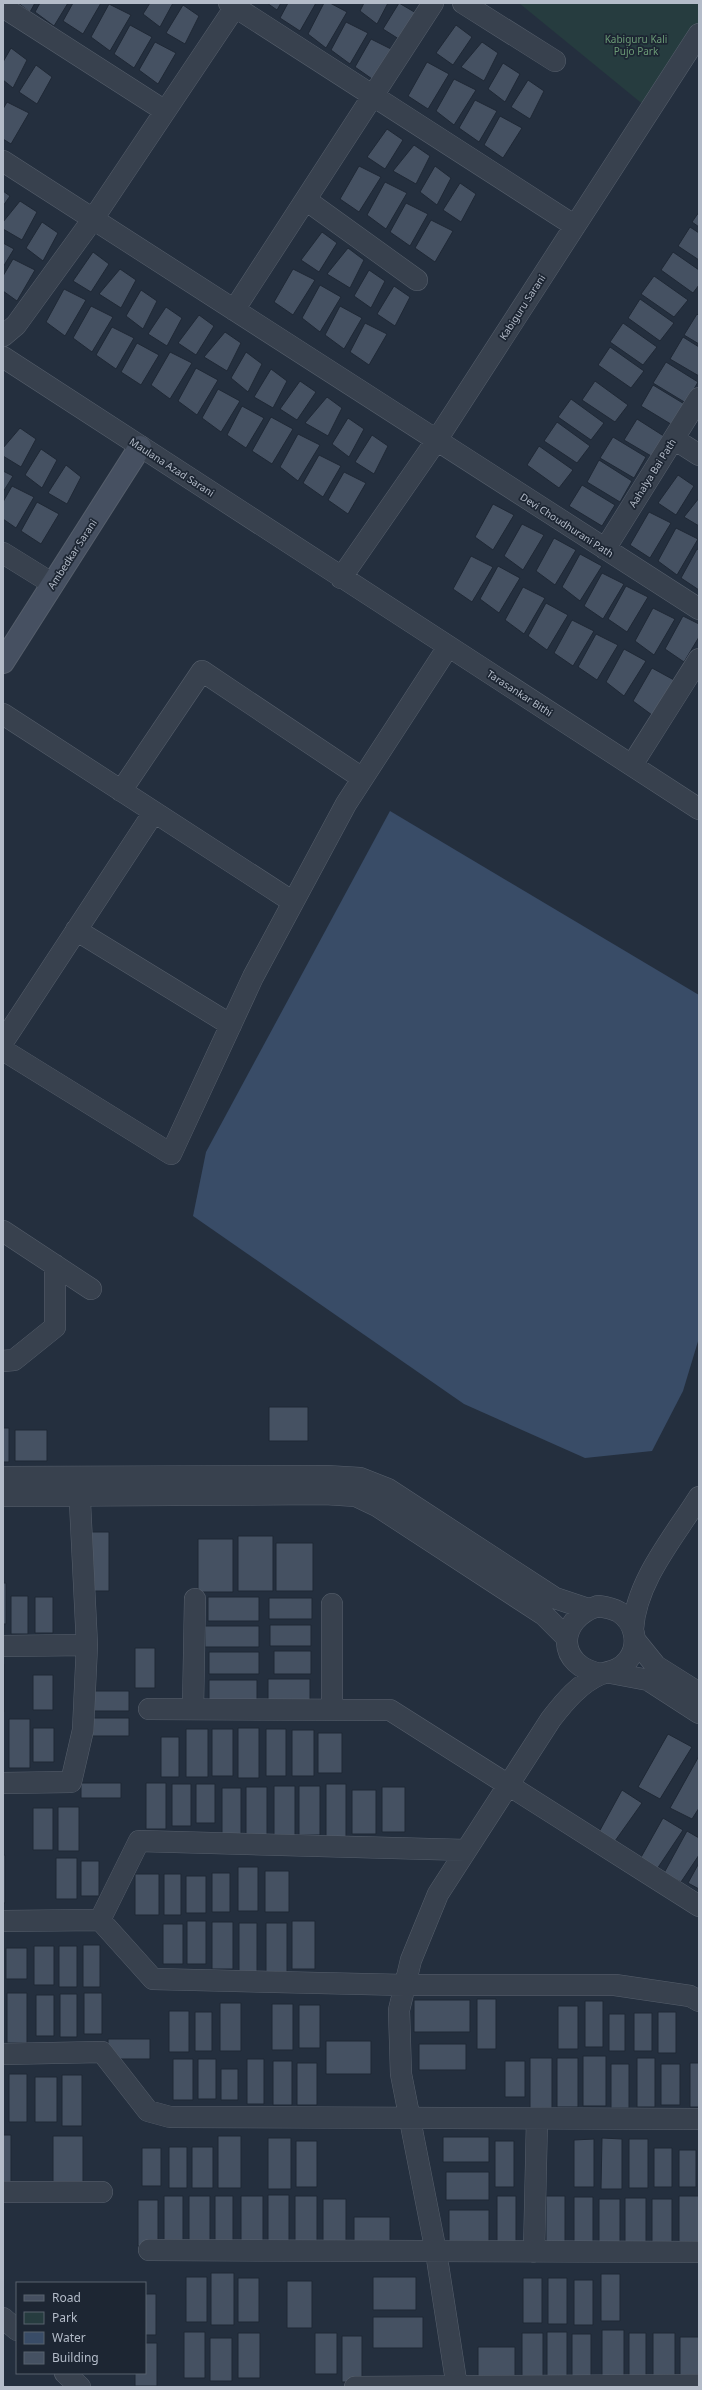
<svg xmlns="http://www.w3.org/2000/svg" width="702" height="2390" viewBox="0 0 702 2390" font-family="'Noto Sans',sans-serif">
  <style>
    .green { fill: #263c3f }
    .water { fill: #394c67 }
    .building { fill: #455162; stroke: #1f2835 }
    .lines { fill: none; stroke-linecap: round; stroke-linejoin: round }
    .street-casing { stroke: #565f6c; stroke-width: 22 }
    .secondary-casing { stroke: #565f6c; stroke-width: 24 }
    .street { stroke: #38414e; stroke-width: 21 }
    .secondary { stroke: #465061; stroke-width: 22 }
    .labels { text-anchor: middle; stroke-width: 3.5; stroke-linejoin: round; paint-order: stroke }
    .park-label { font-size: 10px; fill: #6b9a76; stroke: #1d2633 }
    .street-label { font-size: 10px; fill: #b4bcc9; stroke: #1d2633 }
  </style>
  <rect width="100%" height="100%" fill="#242f3e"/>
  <!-- green -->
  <path class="green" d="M519,3h180v24l-54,79z"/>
  <!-- water -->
  <path class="water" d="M390,811l309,184v343l-16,53 -31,60 -67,7 -121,-54 -271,-188 13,-64z"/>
  <!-- building -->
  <path class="building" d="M18,3h17l-5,9z
    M40,3h28l-14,23 -19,-14z
    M73,3h28l-18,31 -20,-13z
    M150,3h23l-13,24 -17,-13z
    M267,3h14l-4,7z
    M288,3h28l-16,28 -20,-13z
    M324,3h6l17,9 -21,36 -18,-14z
    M364,3h24l-11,21 -17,-13z
    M399,3l17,10 -14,28 -19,-12z
    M109,4l22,11 -21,36 -19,-14z
    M183,5l16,11 -14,28 -19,-11z
    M346,22l22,11 -18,31 -19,-14z
    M130,25l22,12 -18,31 -20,-14z
    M456,25l16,12 -19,28 -17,-12z
    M371,39l22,11 -18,31 -20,-14z
    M155,42l21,11 -18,31 -19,-14z
    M482,42l16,11 -14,28 -23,-14z
    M11,48l16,12 -14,28 -10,-8v-18z
    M427,62l22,12 -21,35 -20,-13z
    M503,63l17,11 -15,28 -17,-13z
    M36,65l16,12 -15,27 -18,-12z
    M454,79l22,11 -22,35 -18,-14z
    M528,80l16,11 -14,28 -19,-12z
    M475,100l22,11 -18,31 -20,-14z
    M7,102l22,11 -18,31 -8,-5v-30z
    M500,116l22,12 -19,30 -19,-13z
    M387,129l16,11 -18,29 -18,-12z
    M414,145l16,11 -14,28 -23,-13z
    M359,166l22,11 -22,35 -19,-13z
    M435,166l16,12 -14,27 -17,-13z
    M385,182l22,11 -21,36 -19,-14z
    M460,183l16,11 -15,28 -18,-12z
    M3,191l7,5 -7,10z
    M20,201l17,11 -15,28 -19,-11v-7z
    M406,203l22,11 -18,32 -20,-14z
    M699,212v15l-7,-5z
    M431,220l22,11 -18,31 -20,-14z
    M42,222l16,11 -15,28 -17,-13z
    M690,227l9,6v27l-21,-14z
    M322,232l15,11 -18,29 -18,-12z
    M3,243l11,6 -11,18z
    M348,248l16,12 -14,28 -23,-14z
    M93,252l16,12 -18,28 -18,-11z
    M673,252l26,18v15l-6,8 -32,-23z
    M13,259l22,11 -18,31 -14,-10v-15z
    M120,269l16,11 -15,28 -22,-14z
    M293,269l22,11 -22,35 -19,-13z
    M369,270l16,11 -14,27 -17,-12z
    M654,276l34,24 -14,17 -33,-23z
    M320,285l21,12 -21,35 -18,-14z
    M394,286l16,11 -15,29 -18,-12z
    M64,289l22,11 -21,36 -19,-14z
    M141,290l16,11 -14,28 -17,-13z
    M640,299l34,24 -14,18 -32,-23z
    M91,306l22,11 -21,35 -19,-14z
    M340,306l22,12 -18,31 -19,-14z
    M166,307l16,11 -15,28 -19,-12z
    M697,314l2,2v28l-15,-9z
    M199,315l15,11 -18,29 -18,-12z
    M365,323l22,11 -18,31 -19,-13z
    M623,323l34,24 -14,18 -33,-23z
    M112,327l22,11 -18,31 -20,-14z
    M225,332l16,11 -14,28 -23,-14z
    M683,337l16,10v29l-29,-17z
    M137,343l22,12 -18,30 -20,-13z
    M610,347l34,24 -13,17 -33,-23z
    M170,352l22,11 -22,36 -19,-14z
    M246,352l16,12 -14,28 -17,-14z
    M666,362l32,20 -12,21 -33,-20z
    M196,368l22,12 -21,35 -19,-14z
    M271,369l16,12 -14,27 -19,-11z
    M300,381l16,11 -19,28 -17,-11z
    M595,381l33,24 -13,17 -33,-22z
    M653,385l33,20 -12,21 -33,-20z
    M218,389l22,12 -19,31 -19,-14z
    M327,397l15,11 -14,28 -23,-13z
    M571,399l33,24 -13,17 -33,-23z
    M242,406l22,12 -18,30 -19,-13z
    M271,417l22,12 -21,35 -20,-13z
    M348,418l16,11 -15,28 -17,-13z
    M637,419l33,21 -12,20 -34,-20z
    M557,422l33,24 -13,17 -33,-22z
    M20,428l16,11 -15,28 -18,-11v-8z
    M298,434l22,11 -22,36 -18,-14z
    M372,435l16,11 -14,28 -19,-12z
    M613,437l33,20 -12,21 -34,-20z
    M539,446l34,24 -14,18 -32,-23z
    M41,449l16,11 -15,28 -17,-13z
    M319,455l22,11 -18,31 -20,-14z
    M599,460l33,21 -12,21 -33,-20z
    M66,465l15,12 -14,27 -19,-11z
    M3,471l10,5 -10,16z
    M344,472l22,11 -18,31 -20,-14z
    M678,475l16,11 -18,29 -18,-12z
    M582,485l33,20 -13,21 -33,-20z
    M12,486l22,11 -18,31 -13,-9v-17z
    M699,498v28l-15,-9z
    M37,502l22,12 -18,30 -20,-13z
    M493,504l21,11 -21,35 -18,-13z
    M649,512l22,11 -21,35 -20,-13z
    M522,524l22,11 -21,35 -19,-14z
    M676,528l22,11 -21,36 -19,-14z
    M554,538l22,12 -21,35 -19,-14z
    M697,549l2,1v40l-18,-12z
    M580,554l22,12 -22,35 -18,-14z
    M471,556l22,11 -21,35 -19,-13z
    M498,566l22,12 -21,35 -19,-14z
    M602,573l22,11 -21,35 -19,-13z
    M626,586l22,11 -21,35 -19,-13z
    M523,587l22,11 -21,36 -19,-14z
    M546,603l22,12 -21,35 -19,-14z
    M653,608l22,11 -21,36 -19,-14z
    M683,616l16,8v13l-15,25 -19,-13z
    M572,620l22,11 -21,35 -19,-13z
    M596,634l22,11 -21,35 -19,-13z
    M624,649l22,12 -22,35 -18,-14z
    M652,668l22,12 -22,35 -19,-14z
    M269,1407h39v34h-39z
    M3,1428h6v34h-6z
    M15,1430h32v31h-32z
    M89,1532h20v59h-20z
    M238,1536h35v55h-35z
    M198,1539h35v53h-35z
    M276,1543h37v48h-37z
    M3,1583h3v41h-3z
    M11,1596h17v38h-17z
    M35,1597h18v36h-18z
    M208,1597h51v24h-51z
    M269,1598h43v21h-43z
    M270,1625h41v21h-41z
    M205,1626h54v21h-54z
    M135,1648h20v40h-20z
    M274,1651h37v23h-37z
    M209,1652h50v22h-50z
    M3,1664h1v48h-1z
    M33,1675h20v35h-20z
    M268,1679h42v21h-42z
    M209,1680h48v20h-48z
    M91,1691h38v20h-38z
    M88,1718h41v18h-41z
    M9,1719h21v49h-21z
    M33,1728h21v34h-21z
    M238,1728h21v50h-21z
    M186,1729h22v48h-22z
    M212,1729h21v47h-21z
    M266,1729h20v47h-20z
    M292,1730h22v46h-22z
    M318,1733h24v40h-24z
    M668,1734l24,13 -32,52 -22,-12z
    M161,1737h18v40h-18z
    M699,1756v52l-7,11 -22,-11z
    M81,1783h40v15h-40z
    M146,1783h20v46h-20z
    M172,1784h19v42h-19z
    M196,1784h19v39h-19z
    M326,1784h20v53h-20z
    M274,1786h21v51h-21z
    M299,1786h21v49h-21z
    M246,1787h21v48h-21z
    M382,1787h23v45h-23z
    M222,1788h19v48h-19z
    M352,1790h24v44h-24z
    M622,1790l20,13 -27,38 -16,-9z
    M58,1807h21v44h-21z
    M33,1808h20v42h-20z
    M663,1818l20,12 -26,39 -17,-10z
    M687,1831l12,7v17l-18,27 -17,-9z
    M3,1855h2v48h-2z
    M56,1858h21v41h-21z
    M81,1861h18v35h-18z
    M699,1863v26l-11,-6z
    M238,1867h20v44h-20z
    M265,1871h24v41h-24z
    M212,1873h18v39h-18z
    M135,1874h24v41h-24z
    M164,1874h17v41h-17z
    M186,1876h20v37h-20z
    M187,1921h19v43h-19z
    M292,1921h23v48h-23z
    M212,1922h21v47h-21z
    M239,1923h18v50h-18z
    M266,1923h21v49h-21z
    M163,1924h20v40h-20z
    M83,1945h17v42h-17z
    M34,1946h20v39h-20z
    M59,1946h18v41h-18z
    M6,1948h21v31h-21z
    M7,1993h20v50h-20z
    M84,1993h18v41h-18z
    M60,1994h17v43h-17z
    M36,1995h18v41h-18z
    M477,1999h19v50h-19z
    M414,2000h56v32h-56z
    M585,2001h18v46h-18z
    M220,2003h21v48h-21z
    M272,2004h21v46h-21z
    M299,2005h21v43h-21z
    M558,2006h20v43h-20z
    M169,2011h20v41h-20z
    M195,2012h17v39h-17z
    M658,2012h18v41h-18z
    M634,2013h18v38h-18z
    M609,2014h16v37h-16z
    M108,2039h42v20h-42z
    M326,2041h45v33h-45z
    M419,2044h47v26h-47z
    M583,2056h23v50h-23z
    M530,2058h22v50h-22z
    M557,2058h21v49h-21z
    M637,2058h18v49h-18z
    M173,2059h20v41h-20z
    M198,2059h18v40h-18z
    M247,2059h17v45h-17z
    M273,2061h19v44h-19z
    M505,2061h20v36h-20z
    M297,2063h20v42h-20z
    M690,2063h9v44h-9z
    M611,2064h18v44h-18z
    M661,2064h19v41h-19z
    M221,2069h17v31h-17z
    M9,2074h18v48h-18z
    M62,2075h20v51h-20z
    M35,2077h22v45h-22z
    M3,2135h8v51h-8z
    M53,2136h30v51h-30z
    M218,2136h23v52h-23z
    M443,2137h46v25h-46z
    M268,2138h23v51h-23z
    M602,2138l20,1v50h-21z
    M594,2139v48h-20v-47z
    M629,2139h19v49h-19z
    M296,2141h21v46h-21z
    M495,2141h19v46h-19z
    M169,2147h18v41h-18z
    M192,2147h21v41h-21z
    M142,2148h19v38h-19z
    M654,2148h18v39h-18z
    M679,2150h17v37h-17z
    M446,2172h43v28h-43z
    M268,2195h21v53h-21z
    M164,2196h19v48h-19z
    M189,2196h21v49h-21z
    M215,2196h18v50h-18z
    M241,2196h22v50h-22z
    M295,2196h22v52h-22z
    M497,2196h19v48h-19z
    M546,2196h19v46h-19z
    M679,2196h20v47h-20z
    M574,2197h19v47h-19z
    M625,2198h21v45h-21z
    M323,2199h23v47h-23z
    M599,2199h21v48h-21z
    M652,2199h20v45h-20z
    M138,2200h20v46h-20z
    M449,2210h40v34h-40z
    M354,2217h36v26h-36z
    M211,2273h23v52h-23z
    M601,2274h19v47h-19z
    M186,2277h21v45h-21z
    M373,2277h43v33h-43z
    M238,2278h21v44h-21z
    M523,2278h19v45h-19z
    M548,2278h19v46h-19z
    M574,2280h19v45h-19z
    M287,2281h25v47h-25z
    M145,2294h11v41h-11z
    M373,2317h50v31h-50z
    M602,2330h22v51h-22z
    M184,2332h21v46h-21z
    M547,2332h20v46h-20z
    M238,2333h22v45h-22z
    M315,2333h22v41h-22z
    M522,2333h21v47h-21z
    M629,2333h17v46h-17z
    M653,2333h22v49h-22z
    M572,2334h19v47h-19z
    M342,2336h20v46h-20z
    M680,2337h19v41h-19z
    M210,2338h22v43h-22z
    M145,2343h12v43h-22v-13h10z
    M478,2347h37v30h-37z"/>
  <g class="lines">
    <defs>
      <path id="street" d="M229,3l346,223
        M463,3l92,58
        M3,7l162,104
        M3,161l696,448
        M306,200l111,80
        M234,310l199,-307
        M3,336l13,-11 77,-106 142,-212
        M3,357l696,452
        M674,439l25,16
        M605,549l94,-151
        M3,553l50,31
        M341,578l95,-137 263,-407
        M3,714l290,188
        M632,765l67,-106
        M121,791l81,-120 160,107
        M76,930l155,95
        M3,1042l151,-230
        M3,1050l168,104 82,-177 93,-173 102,-157
        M3,1231l88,58
        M3,1361l11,-1 41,-33v-62
        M3,1477l323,-1 34,2 28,11 167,109 33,11
        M3,1496l322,-2 31,2 21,10 167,109 23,23
        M332,1604v106
        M633,1629c3,-48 41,-92 66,-132
        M635,1640l21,26 43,27
        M3,1646l84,-1
        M611,1673l37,7 51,33
        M149,1709l241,1 309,196
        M193,1709l2,-110
        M3,1783l68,-1 12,-52 4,-85 -8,-163
        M466,1850l-327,-9 -39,79 53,59 252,6h210l75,11 9,5
        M3,1921l97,-1
        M3,2054l99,-2 46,59 22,6 529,2
        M3,2192h99
        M149,2250l550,2
        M534,2252l3,-133
        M3,2318l14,12
        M65,2373l15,14
        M355,2387l344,-2
        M457,2387l-21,-135 -35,-178 -2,-64 12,-50 27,-66 113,-175c14,-18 29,-36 50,-45 11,-3 19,-4 27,-14 12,-15 7,-38 -9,-48 -7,-4 -14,-5 -21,-6 -42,13 -42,61 4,68"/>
      <path id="secondary" d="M3,662l137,-215"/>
    </defs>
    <!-- street casing -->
    <use href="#street" class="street-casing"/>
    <!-- secondary casing -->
    <use href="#secondary" class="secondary-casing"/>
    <!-- street -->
    <use href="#street" class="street"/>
    <!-- secondary -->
    <use href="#secondary" class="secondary"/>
  </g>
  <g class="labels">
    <!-- park labels -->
    <g class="park-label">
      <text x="636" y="43">Kabiguru Kali<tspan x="636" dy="12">Pujo Park</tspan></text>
    </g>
    <!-- street labels -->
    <g class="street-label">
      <text transform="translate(522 307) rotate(-57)" y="4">Kabiguru Sarani</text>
      <text transform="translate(172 467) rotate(33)" y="4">Maulana Azad Sarani</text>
      <text transform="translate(652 473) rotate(-58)" y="4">Aahalya Bai Path</text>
      <text transform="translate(567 525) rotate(33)" y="4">Devi Choudhurani Path</text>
      <text transform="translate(72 554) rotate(-57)" y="4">Ambedkar Sarani</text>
      <text transform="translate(520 693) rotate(33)" y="4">Tarasankar Bithi</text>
    </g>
  </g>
  <!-- border -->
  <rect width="702" height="2390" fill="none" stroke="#b4bcc9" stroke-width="8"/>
  <!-- legend -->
  <rect x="16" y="2282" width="130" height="92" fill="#1d2633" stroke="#59626f"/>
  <rect x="24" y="2295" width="20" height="6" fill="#465061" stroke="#59626f"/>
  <text x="52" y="2302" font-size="12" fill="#b4bcc9">Road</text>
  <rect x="24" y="2312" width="20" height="12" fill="#263c3f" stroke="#59626f"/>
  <text x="52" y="2322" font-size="12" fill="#b4bcc9">Park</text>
  <rect x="24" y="2332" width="20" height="12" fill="#394c67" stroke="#59626f"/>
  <text x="52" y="2342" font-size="12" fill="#b4bcc9">Water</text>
  <rect x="24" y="2352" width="20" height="12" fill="#455162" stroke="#59626f"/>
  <text x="52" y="2362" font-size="12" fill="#b4bcc9">Building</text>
</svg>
